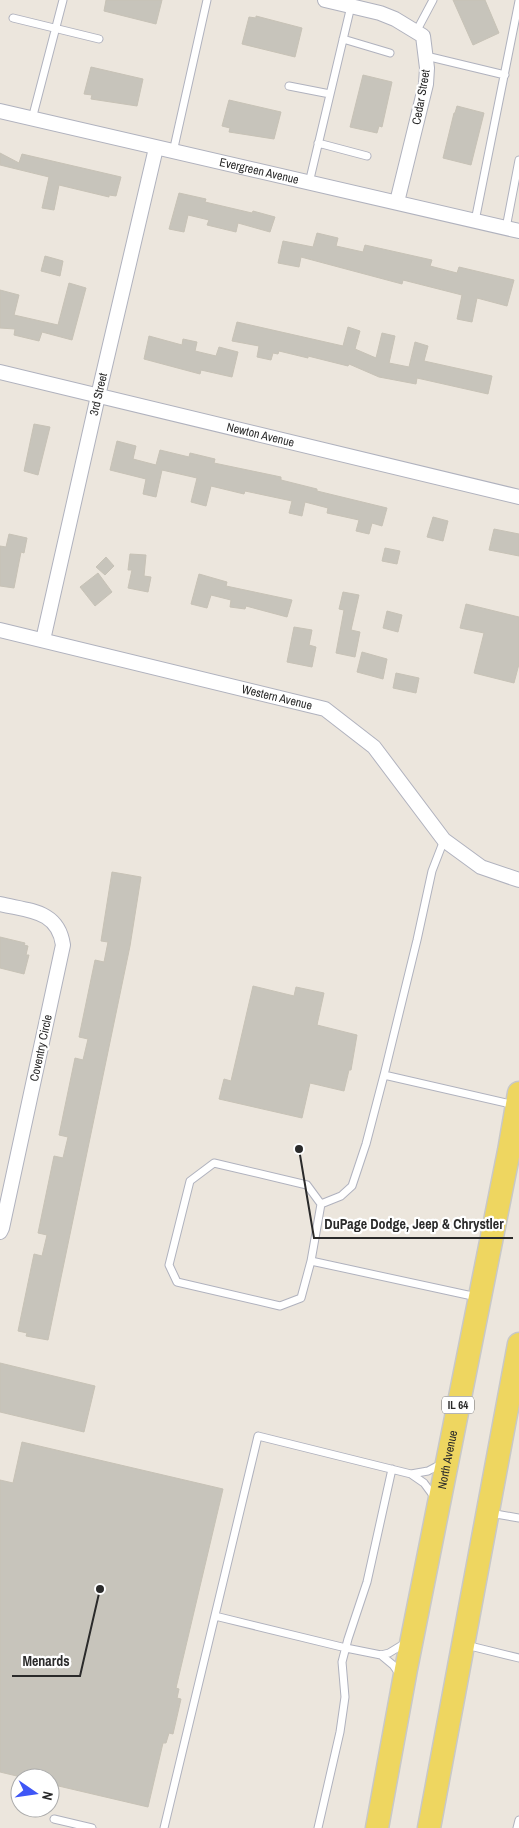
<svg xmlns="http://www.w3.org/2000/svg" width="519" height="1828" viewBox="0 0 519 1828" font-family="'Archivo Narrow',sans-serif">
  <style>
    .building { fill: #c7c4bb; stroke: #c7c2b6 }
    .lines { fill: none; stroke-linecap: round; stroke-linejoin: round }
    .service-casing { stroke: #b0b2be; stroke-width: 9 }
    .minor-casing { stroke: #b0b2be; stroke-width: 16 }
    .primary-casing { stroke: #c8c8c8; stroke-width: 25 }
    .service { stroke: #fff; stroke-width: 7 }
    .minor { stroke: #fff; stroke-width: 14 }
    .primary { stroke: #eed660; stroke-width: 22 }
    .labels { text-anchor: middle; stroke-width: 4.5; stroke-linejoin: round; paint-order: stroke }
    .shield { fill: #fff; stroke: #6a6a6a; stroke-width: 1 }
    .shield-label { font-size: 11px; font-weight: bold; fill: #2a2a2a }
    .street-label { font-size: 12px; fill: #2a2a2a; stroke: #fff }
    .leader { fill: none; stroke: #2a2a2a; stroke-width: 2 }
    .callout-dot { fill: #2a2a2a; stroke: #fff; stroke-width: 2 }
    .callout-label { font-size: 14px; text-anchor: middle; font-weight: bold; fill: #2a2a2a; stroke: #fff; stroke-width: 4.5; stroke-linejoin: round; paint-order: stroke }
  </style>
  <rect width="100%" height="100%" fill="#ece6dd"/>
  <!-- building -->
  <path class="building" d="M106,0h56l-6,24 -52,-13z
    M453,0h32l14,33 -26,12z
    M256,16l46,12 -7,29 -53,-13 7,-27 7,1z
    M91,67l52,12 -6,27 -46,-7 1,-4 -8,-1z
    M363,75l29,7 -10,45 -3,-1 -2,7 -27,-6z
    M229,100l52,12 -7,27 -45,-7 1,-4 -8,-2z
    M457,106l27,7 -13,52 -28,-7 11,-45h1z
    M0,153l19,10 3,-9 99,23 -5,19 -7,-1v2l-50,-12 -5,25 -12,-2 7,-31 -49,-12z
    M179,193l27,6 -1,3 47,11 1,-2 22,6 -5,15 -32,-9 -2,9 -29,-7 2,-5 -21,-5 -4,17 -15,-3z
    M317,233l21,5 -2,8 27,6 2,-7 67,15 -2,6 27,7 2,-6 55,13 -7,26 -30,-8 -5,24 -15,-3 5,-24 -59,-15 -1,4 -101,-27 -2,10 -21,-4 5,-22 30,6z
    M45,256l18,5 -3,15 -19,-5z
    M69,283l17,5 -14,52 -30,-8 -3,9 -25,-6 1,-6 -15,-1v-38l19,5 -5,20 44,10z
    M237,322l106,24 5,-19 12,4 -5,18 21,9 6,-25 13,3 -6,27 20,4 6,-25 13,4 -4,15 68,15 -4,18 -71,-16 -1,6 -37,-7 -30,-13 -1,2 -40,-10v2l-29,-7 -1,3 -5,-1 -2,7 -14,-3 2,-11 -27,-5z
    M149,336l33,9 1,-6 14,3 -2,9 21,5 3,-9 19,5 -6,25 -31,-7 -1,4 -56,-15z
    M34,424l16,3 -12,48 -14,-4z
    M117,441l19,5 -3,13 23,6 4,-15 29,7 1,-4 25,6 -1,4 67,14v3l36,9v2l70,17 -5,18 -10,-3 -3,11 -13,-3 3,-11 -32,-7 1,-5 -23,-6 -3,14 -13,-3 3,-12 -47,-10 -1,3 -33,-8 -5,20 -15,-4 6,-24 -35,-8 -6,27 -13,-3 3,-15 -36,-9z
    M433,517l15,4 -5,20 -16,-4z
    M494,529l25,5v22l-30,-6z
    M9,534l18,4 -3,15 -3,-1 -7,36 -14,-2v-40l6,1z
    M385,548l15,3 -3,13 -15,-3z
    M130,554l16,1 -2,21 7,1 -3,15 -20,-4 4,-18h-4z
    M106,557l8,9 -9,9 -9,-8z
    M98,573l14,19 -17,14 -15,-19z
    M199,574l28,8 -1,4 66,14 -5,17 -41,-11 -1,3 -15,-2 1,-7 -20,-5 -4,13 -16,-4z
    M343,592l16,3 -8,35 9,2 -5,25 -19,-4 8,-43 -5,-1z
    M466,604l53,13v47l-5,19 -40,-10 10,-40 -24,-5z
    M387,611l15,4 -4,17 -15,-4z
    M294,627l18,3 -3,15 7,2 -4,20 -25,-5z
    M362,652l25,7 -4,20 -26,-7z
    M396,673l23,5 -3,15 -23,-5z
    M112,872l29,5 -11,69 -82,394 -22,-4 1,-3 -9,-2 16,-77 8,2 5,-21 -9,-2 16,-77 9,2 5,-21 -9,-2 16,-77 8,2 5,-21 -9,-2 16,-77 9,2 4,-20 -7,-1z
    M0,937l25,6 -1,2 4,1 -2,9h3l-5,19 -24,-6z
    M253,986l41,10 2,-9 28,6 -7,32 40,10 -6,35h-2l-5,21 -34,-8 -8,35 -83,-19 5,-20 7,2z
    M0,1363l95,23 -11,46 -84,-20z
    M22,1442l201,47 -47,199 3,1 -2,9 4,1 -8,35 -4,-1 -3,10h-3l-15,64 -98,-23v-6h-25l-25,-6v-292l13,3z"/>
  <g class="lines">
    <defs>
      <path id="service" d="M13,18l86,21
        M416,32l17,-32
        M343,39l47,14
        M426,56l79,19
        M289,86l41,8
        M32,119l31,-119
        M318,143l49,13
        M173,152l34,-152
        M309,183l42,-177
        M475,221l44,-220
        M506,228l13,-68
        M444,840l-12,31 -15,69 -33,135 131,30
        M321,1204l20,-8 11,-10 14,-42 18,-69
        M311,1261l10,-57 -14,-19 -93,-22 -24,18 -21,84 8,17 103,24 21,-8 10,-37 166,36
        M411,1474l17,-3 15,-8
        M490,1513l29,5
        M215,1616l131,32 35,7 8,-2 18,-11
        M466,1645l53,13
        M381,1655l12,10 7,10
        M54,1819l38,9
        M164,1828l94,-392 153,38 13,9 11,15
        M318,1828l22,-96 5,-35 -3,-35 6,-23 19,-57 25,-113
        M517,1828l2,-8"/>
      <g id="minor">
        <path d="M325,0l55,13 15,6 28,17 4,32 -1,16 -29,118"/>
        <path id="s1" d="M0,111l519,120"/>
        <path id="s2" d="M0,372l519,125"/>
        <path id="s3" d="M0,630l325,79 49,38 70,93 37,27 38,13"/>
        <path id="s4" d="M43,640l55,-244 58,-248"/>
        <path d="M0,904c29,7 58,6 63,41l-61,283 -2,4"/>
      </g>
      <g id="primary">
        <path id="s5" d="M377,1828l29,-159 103,-518 10,-58"/>
        <path d="M429,1828l90,-484"/>
      </g>
    </defs>
    <!-- service casing -->
    <use href="#service" class="service-casing"/>
    <!-- minor casing -->
    <use href="#minor" class="minor-casing"/>
    <!-- primary casing -->
    <use href="#primary" class="primary-casing"/>
    <!-- service -->
    <use href="#service" class="service"/>
    <!-- minor -->
    <use href="#minor" class="minor"/>
    <!-- primary -->
    <use href="#primary" class="primary"/>
  </g>
  <g class="labels">
    <!-- shield labels -->
    <rect class="shield" x="442" y="1396.5" width="32" height="17" rx="4"/>
    <g class="shield-label">
      <text x="458" y="1409">IL 64</text>
    </g>
    <!-- street labels -->
    <g class="street-label">
      <text transform="translate(421 97) rotate(-80)" y="4">Cedar Street</text>
      <text dy="4" stroke="none"><textPath href="#s1" startOffset="266">Evergreen Avenue</textPath></text>
      <text dy="4" stroke="none"><textPath href="#s4" startOffset="252">3rd Street</textPath></text>
      <text dy="4" stroke="none"><textPath href="#s2" startOffset="268">Newton Avenue</textPath></text>
      <text dy="4" stroke="none"><textPath href="#s3" startOffset="285">Western Avenue</textPath></text>
      <text transform="translate(41 1048) rotate(-78)" y="4">Coventry Circle</text>
      <text dy="4" stroke="none"><textPath href="#s5" startOffset="375">North Avenue</textPath></text>
    </g>
  </g>
  <!-- callouts -->
  <path class="leader" d="M299 1149L314 1238H513M100 1589L80 1676H12"/>
  <g class="callout-dot">
    <circle cx="299" cy="1149" r="5"/>
    <circle cx="100" cy="1589" r="5"/>
  </g>
  <g class="callout-label">
    <text x="414" y="1229">DuPage Dodge, Jeep &amp; Chrystler</text>
    <text x="46" y="1666">Menards</text>
  </g>
  <!-- north arrow -->
  <g transform="translate(35 1793) rotate(103)"><circle r="24" fill="#ffffff" stroke="#aaaaaa"/>
  <path d="M0-4L9 19L0 12L-9 19Z" fill="#3f56f6"/>
  <text y="-8" font-size="14" font-weight="bold" text-anchor="middle" fill="#2a2a2a">N</text>
  </g>
</svg>
